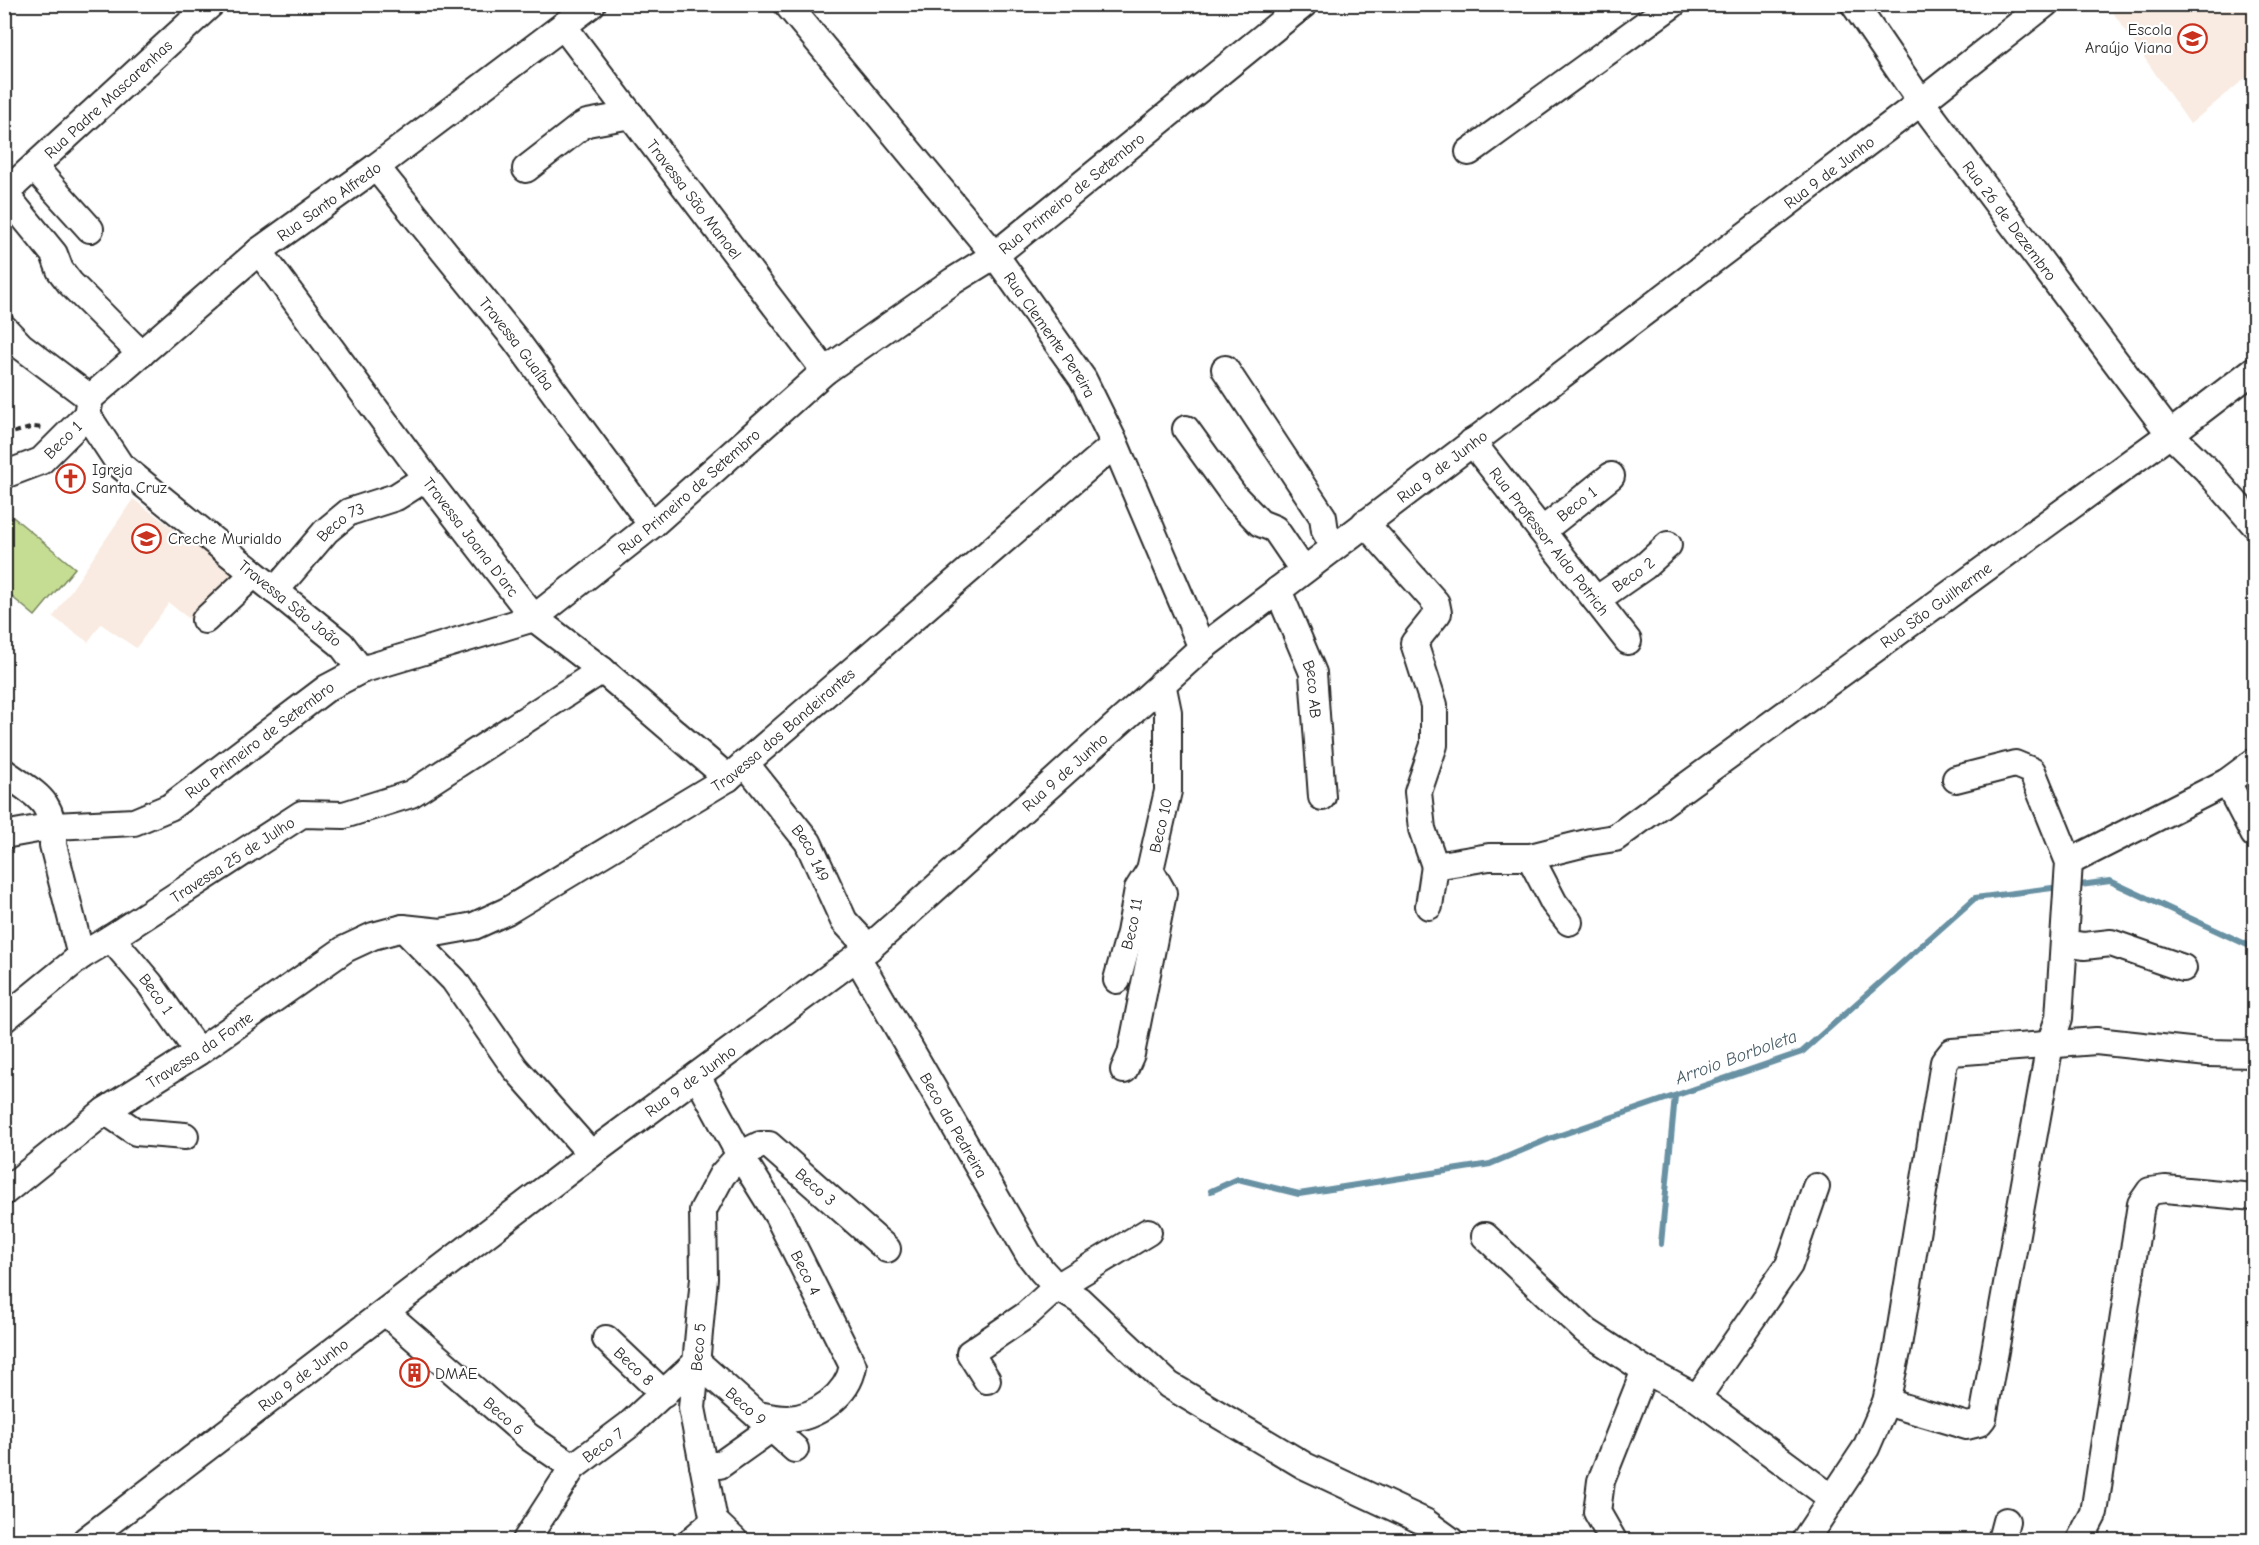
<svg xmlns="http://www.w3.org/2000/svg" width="2259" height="1545" viewBox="0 0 2259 1545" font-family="'Comic Neue',sans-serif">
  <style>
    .built { fill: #f9ebe1 }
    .green { fill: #c5dd93; stroke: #78845f; stroke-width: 1.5 }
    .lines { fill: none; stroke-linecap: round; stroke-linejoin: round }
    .stream { stroke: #6891a3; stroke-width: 6 }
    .minor-casing { stroke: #2b2b2b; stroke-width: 30 }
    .path { stroke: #2b2b2b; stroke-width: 4; stroke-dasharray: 6 4.5; stroke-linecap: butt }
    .minor { stroke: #fff; stroke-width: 26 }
    .labels { text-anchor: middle; stroke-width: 4.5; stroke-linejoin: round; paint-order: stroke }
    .poi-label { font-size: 16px; fill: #2b2b2b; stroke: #fff; text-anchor: start }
    .street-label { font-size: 16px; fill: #2b2b2b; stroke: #fff }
    .water-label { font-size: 18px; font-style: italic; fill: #4a5e67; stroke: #fff }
  </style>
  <rect width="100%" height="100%" fill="#fff"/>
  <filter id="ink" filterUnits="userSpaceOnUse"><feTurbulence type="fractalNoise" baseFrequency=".0167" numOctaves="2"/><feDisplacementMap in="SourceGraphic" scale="12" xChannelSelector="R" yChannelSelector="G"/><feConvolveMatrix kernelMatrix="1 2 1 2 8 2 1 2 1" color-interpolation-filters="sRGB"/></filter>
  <g filter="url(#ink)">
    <!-- built -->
    <path class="built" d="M2108,5h146v66l-64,53z
      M133,499l108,79 -44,47 -28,-22 -33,45 -35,-24 -13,18 -35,-25z"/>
    <!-- green -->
    <path class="green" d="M13,517l62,51 -40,48 -30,-25v-64z"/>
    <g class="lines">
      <!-- stream -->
      <path class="stream" d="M2073,886l37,-5 144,67
        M1211,1191l27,-12 61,15 191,-30 59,-25 253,-87 173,-154 85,-11
        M1661,1244l14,-148"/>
      <defs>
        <g id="minor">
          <path id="s1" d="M787,4l208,251 88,124 32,65 87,204"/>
          <path id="s2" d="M1854,4l67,98 249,332 36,35 48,55"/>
          <path id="s3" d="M564,27l261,344"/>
          <path d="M1469,152l204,-148"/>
          <path d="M34,167l56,62"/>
          <path id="s4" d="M376,167l139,172 137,186"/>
          <path d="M526,169l54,-42 7,-4 44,-8"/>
          <path id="s5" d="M4,194l207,-190"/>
          <path d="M5,194l49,60 6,16 10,13 71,71"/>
          <path id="s6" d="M259,251l167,227 108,140 68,52 126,108"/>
          <path d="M4,328l17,18 69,52"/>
          <path d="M1225,369l98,148 2,14 9,16"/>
          <path id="s7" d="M87,415l3,-17 169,-147 117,-84 216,-163"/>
          <path id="s8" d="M87,415l33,50 221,179 20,26"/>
          <path d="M1186,429l49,68 25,26 15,6 28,41"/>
          <path id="s9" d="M1472,442l156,199"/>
          <path id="s10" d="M4,475l37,-14 46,-46"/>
          <path d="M1365,523l71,80 2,10 -24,30 20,62v40l-16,47 4,37 13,37"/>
          <path id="s11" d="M1542,531l69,-55"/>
          <path id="s12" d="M1278,590l35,83 9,124"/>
          <path id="s13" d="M275,591l51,-60 23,-19 47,-15 30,-19"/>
          <path id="s14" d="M1596,600l49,-34 23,-21"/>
          <path d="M205,620l49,-46"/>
          <path id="s15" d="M745,763l63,79 36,79 25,27"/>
          <path d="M4,772c33,24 51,28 49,73l28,111"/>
          <path d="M2227,782l27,52"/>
          <path id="s16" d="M4,835l50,-9 80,-4 36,-15 157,-119 34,-18 173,-52 118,-93 173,-154 128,-90 42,-26 309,-251"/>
          <path d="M1530,857l24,46 15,19"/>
          <path d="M2069,862l158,-80 27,-20"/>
          <path id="s17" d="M1429,906l6,-40 54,-9h41l60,-15 25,-4 555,-404 84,-64"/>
          <path d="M403,928l51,52 61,88 76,86"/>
          <path id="s18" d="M111,938l39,46 48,68"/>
          <path d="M2064,943l20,3 27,-3 72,25"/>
          <path id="s19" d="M857,957l171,296 14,18 15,16 22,13 90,85 136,81 120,56 25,18"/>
          <path id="s20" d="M1117,980l13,-47 8,-44 12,-19"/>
          <path id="s21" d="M4,1019l77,-63 30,-18 191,-124 42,1 67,-21 191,-124"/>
          <path id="s22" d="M1124,1070l7,-16 32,-161 -13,-23 18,-79v-79l-6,-29"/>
          <path id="s23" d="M697,1076l43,79 38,61 75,150c-5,29 -37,52 -66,53 -9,0 -20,-2 -29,-4"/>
          <path d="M105,1111l31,21 49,4"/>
          <path id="s24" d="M4,1192l101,-81 93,-59 147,-103 28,-13 30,-8 38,4 33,-6 33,-15 221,-133 387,-334"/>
          <path d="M1485,1236l101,95 59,39 52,28 136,101"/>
          <path id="s25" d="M385,1312l144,125 44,30"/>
          <path id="s26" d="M606,1339l58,55"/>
          <path id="s27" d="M697,1362l98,87"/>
          <path d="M987,1380l-17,-27 55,-37 32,-29 91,-55"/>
          <path d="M1697,1398l92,-133 27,-78"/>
          <path d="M1886,1402l81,24 12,-3 4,-5 67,-374 9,-26 10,-156 -37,-91 -17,-7 -59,15"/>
          <path d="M703,1465h17l52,-37"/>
          <path id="s28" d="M86,1540l505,-386 278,-206 333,-300 719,-546 124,-98"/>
          <path id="s29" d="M526,1540l47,-73 56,-42 68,-63"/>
          <path d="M692,1540l22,-19"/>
          <path id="s30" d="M734,1540l-20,-19 -22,-113 12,-130 -1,-68 19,-35 18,-20 20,-10h9l118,104"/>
          <path d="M1613,1540l-16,-28 4,-31 44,-111"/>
          <path d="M1805,1540l61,-92 20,-46 11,-50 47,-290 8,-10 144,-11 112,12 46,1"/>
          <path d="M2001,1540l5,-19"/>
          <path d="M2080,1540l14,-27 47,-309 9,-13 15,-2 89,8"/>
        </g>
      </defs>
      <!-- minor casing -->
      <use href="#minor" class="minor-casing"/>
      <!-- path -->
      <path class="path" d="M4,435l30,-8 8,1"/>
      <!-- minor -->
      <use href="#minor" class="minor"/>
    </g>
  </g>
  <!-- icons -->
  <defs>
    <symbol id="school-ring" viewBox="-11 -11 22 22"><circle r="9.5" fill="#fff" stroke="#c8321e" stroke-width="1.5"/><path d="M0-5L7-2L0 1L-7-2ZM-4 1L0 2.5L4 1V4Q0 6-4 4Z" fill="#c8321e"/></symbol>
    <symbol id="church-ring" viewBox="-11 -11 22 22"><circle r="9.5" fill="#fff" stroke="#c8321e" stroke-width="1.5"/><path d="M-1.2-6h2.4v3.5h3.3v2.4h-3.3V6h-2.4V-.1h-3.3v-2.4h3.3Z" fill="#c8321e"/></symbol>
    <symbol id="building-ring" viewBox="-11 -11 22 22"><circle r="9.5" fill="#fff" stroke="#c8321e" stroke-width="1.5"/><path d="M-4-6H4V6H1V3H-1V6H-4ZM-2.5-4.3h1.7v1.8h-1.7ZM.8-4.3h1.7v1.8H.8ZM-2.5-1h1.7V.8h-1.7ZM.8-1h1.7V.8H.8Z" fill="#c8321e"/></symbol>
  </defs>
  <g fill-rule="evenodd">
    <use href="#school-ring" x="2176" y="22" width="33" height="33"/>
    <use href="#church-ring" x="54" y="462" width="33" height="33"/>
    <use href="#school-ring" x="130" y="522" width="33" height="33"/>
    <use href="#building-ring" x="398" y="1356" width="33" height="33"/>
  </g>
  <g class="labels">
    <!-- poi labels -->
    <g class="poi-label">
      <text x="2172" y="35" text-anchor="end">Escola<tspan x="2172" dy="18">Araújo Viana</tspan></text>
      <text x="92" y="475">Igreja<tspan x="92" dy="18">Santa Cruz</tspan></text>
      <text x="168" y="544">Creche Murialdo</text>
      <text x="435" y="1379">DMAE</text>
    </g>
    <!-- street labels -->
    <g class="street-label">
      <text dy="6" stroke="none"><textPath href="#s5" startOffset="141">Rua Padre Mascarenhas</textPath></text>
      <text dy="6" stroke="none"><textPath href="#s28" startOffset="2217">Rua 9 de Junho</textPath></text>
      <text dy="6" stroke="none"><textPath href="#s16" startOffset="1272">Rua Primeiro de Setembro</textPath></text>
      <text dy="6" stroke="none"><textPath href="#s3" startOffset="216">Travessa São Manoel</textPath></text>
      <text dy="6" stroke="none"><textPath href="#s7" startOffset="327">Rua Santo Alfredo</textPath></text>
      <text dy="6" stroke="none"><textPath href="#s2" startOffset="267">Rua 26 de Dezembro</textPath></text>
      <text dy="6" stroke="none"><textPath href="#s1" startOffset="423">Rua Clemente Pereira</textPath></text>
      <text dy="6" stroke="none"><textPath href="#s4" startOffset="226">Travessa Guaíba</textPath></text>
      <text dy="6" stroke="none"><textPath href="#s10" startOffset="70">Beco 1</textPath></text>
      <text dy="6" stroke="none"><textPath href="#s28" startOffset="1731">Rua 9 de Junho</textPath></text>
      <text dy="6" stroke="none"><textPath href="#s16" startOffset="786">Rua Primeiro de Setembro</textPath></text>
      <text dy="6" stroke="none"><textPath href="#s11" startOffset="44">Beco 1</textPath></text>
      <text dy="6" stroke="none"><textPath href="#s13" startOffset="96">Beco 73</textPath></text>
      <text dy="6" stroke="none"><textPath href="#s6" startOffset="356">Travessa Joana D'arc</textPath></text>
      <text dy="6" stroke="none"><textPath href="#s9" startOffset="126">Rua Professor Aldo Potrich</textPath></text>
      <text dy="6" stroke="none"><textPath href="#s14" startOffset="45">Beco 2</textPath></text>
      <text dy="6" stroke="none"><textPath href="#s8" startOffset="279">Travessa São João</textPath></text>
      <text dy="6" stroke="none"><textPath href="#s17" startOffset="620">Rua São Guilherme</textPath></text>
      <text dy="6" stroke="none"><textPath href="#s12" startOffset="106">Beco AB</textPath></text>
      <text dy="6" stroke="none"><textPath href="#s24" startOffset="920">Travessa dos Bandeirantes</textPath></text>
      <text dy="6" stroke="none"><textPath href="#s16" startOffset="282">Rua Primeiro de Setembro</textPath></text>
      <text dy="6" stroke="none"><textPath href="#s28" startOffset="1245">Rua 9 de Junho</textPath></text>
      <text dy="6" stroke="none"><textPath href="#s22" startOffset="254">Beco 10</textPath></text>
      <text dy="6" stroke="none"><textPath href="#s15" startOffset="112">Beco 149</textPath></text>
      <text dy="6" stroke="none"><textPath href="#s21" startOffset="279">Travessa 25 de Julho</textPath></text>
      <text dy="6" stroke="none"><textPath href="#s20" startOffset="58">Beco 11</textPath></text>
      <text dy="6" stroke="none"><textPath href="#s18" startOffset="72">Beco 1</textPath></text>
      <text dy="6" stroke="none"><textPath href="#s24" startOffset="242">Travessa da Fonte</textPath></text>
      <text dy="6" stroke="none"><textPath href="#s28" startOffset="759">Rua 9 de Junho</textPath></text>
      <text dy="6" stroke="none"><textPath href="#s19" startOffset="194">Beco da Pedreira</textPath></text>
      <text dy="6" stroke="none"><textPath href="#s30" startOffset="502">Beco 3</textPath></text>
      <text dy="6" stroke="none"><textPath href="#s23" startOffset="225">Beco 4</textPath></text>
      <text dy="6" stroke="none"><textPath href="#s30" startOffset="204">Beco 5</textPath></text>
      <text dy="6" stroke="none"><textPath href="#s26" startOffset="39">Beco 8</textPath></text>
      <text dy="6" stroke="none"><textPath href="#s28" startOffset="273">Rua 9 de Junho</textPath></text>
      <text dy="6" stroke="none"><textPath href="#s27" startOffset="66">Beco 9</textPath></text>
      <text dy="6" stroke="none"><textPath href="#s25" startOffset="158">Beco 6</textPath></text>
      <text dy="6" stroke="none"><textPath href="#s29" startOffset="124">Beco 7</textPath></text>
    </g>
    <!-- water labels -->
    <g class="water-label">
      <text transform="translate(1736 1057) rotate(-20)" y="6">Arroio Borboleta</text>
    </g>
  </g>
  <!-- margin -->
  <rect width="2259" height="1545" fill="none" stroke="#fff" stroke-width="24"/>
  <rect x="12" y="12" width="2235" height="1521" fill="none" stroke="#2b2b2b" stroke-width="2" filter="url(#ink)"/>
</svg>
